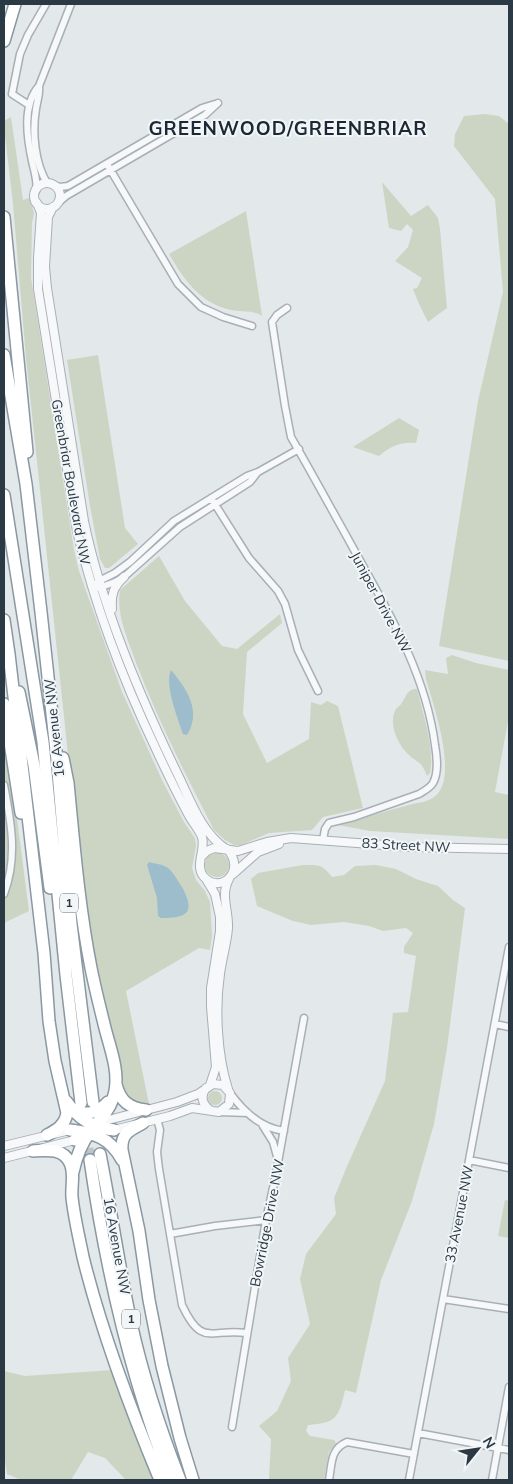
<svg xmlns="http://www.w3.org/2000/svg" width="513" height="1484" viewBox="0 0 513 1484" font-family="Mulish,sans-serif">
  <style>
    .green { fill: #ccd5c3 }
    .water { fill: #9dbdcc }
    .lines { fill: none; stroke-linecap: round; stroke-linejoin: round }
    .motorway-tunnel { stroke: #bec5ca; stroke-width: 11; stroke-dasharray: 11 5.5; stroke-linecap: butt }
    .minor-casing { stroke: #a8b0b6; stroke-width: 9 }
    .tertiary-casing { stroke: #a8b0b6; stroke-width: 10 }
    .motorway-casing { stroke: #8998a2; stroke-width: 14 }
    .minor { stroke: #f6f8f9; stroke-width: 6 }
    .tertiary { stroke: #f6f8f9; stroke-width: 8 }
    .motorway { stroke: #fff; stroke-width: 11 }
    .labels { text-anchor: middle; stroke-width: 4; stroke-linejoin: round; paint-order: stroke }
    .shield { fill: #f2f6f8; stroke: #66727a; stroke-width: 1 }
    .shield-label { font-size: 12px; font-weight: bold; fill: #2a3944 }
    .street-label { font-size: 14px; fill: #2a3944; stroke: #f2f6f8 }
    .district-label { font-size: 19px; font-weight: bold; letter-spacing: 1px; fill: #1c2935; stroke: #f2f6f8 }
  </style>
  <rect width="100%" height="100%" fill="#e3e8eb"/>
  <!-- green -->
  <path class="green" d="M485,114l14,2 10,8v537l-70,-15 39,-245 25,-109 -8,-93 -41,-53 1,-12 9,-18z
    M11,117l12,83 6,-2 5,15 -2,10 -1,55 43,272 5,21 43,121 40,88 22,42 11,16 1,8 -4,22 4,12 9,11 5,11 2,34 -2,14 -11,-2 -73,43 23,113 -11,1 -14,-7 -34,-158 -9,-63 -55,-519 -13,-154 -9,-77v-6z
    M382,182l29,34 17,-11 10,13 2,11 7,79 -19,14 -9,-18 -6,-15 4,-1 5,-10 -27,-17 13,-14 5,-17 -6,-6 -6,7 -12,-3z
    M246,211l16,105c-8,-6 -21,-4 -31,-6 -31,-7 -47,-30 -62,-56z
    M98,355l27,173 13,16 -29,24h-4l-5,-9 -10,-53 -23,-146z
    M399,418l20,12 -3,13c-16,-1 -25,3 -37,13l-26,-9z
    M159,556l26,45 37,45 15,3 43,-35 2,9 -35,29 -4,62 24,49 42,-24 2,-37 10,3 6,-4 11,5 25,102 -40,9 -11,13 -43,3 -28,12h-7l-9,-5 -11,-10c-29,-56 -57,-112 -79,-170 -8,-23 -19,-46 -15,-70z
    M452,655l24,8 33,7v46l-14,76 14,3v44l-139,-8 -32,-6c24,-6 47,-14 71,-20 9,-3 17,-2 25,-8 26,-18 -1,-93 -8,-118l-1,-9 23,4 -2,-16z
    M417,689c6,25 18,60 13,84l-3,3c-7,-18 -10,-12 -20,-23 -10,-10 -19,-31 -11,-44 2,-3 3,-2 5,-5 6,-7 5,-15 16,-15z
    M4,736l11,67 14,108 -25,12z
    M205 865a12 12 0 1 1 24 0a12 12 0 1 1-24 0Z
    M303,865c16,0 19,-1 29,12l12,-2 11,-9 21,-1 20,4 20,10 22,7 15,14 12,8 -18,140 -13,76 -22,77 -31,79 -25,113 -11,-3c-6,27 -8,33 -37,35l-2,6 4,5 24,4 2,3 -7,9 -5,28h-55l2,-41 -12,-13 18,-15 14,-30 -3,-23 22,-34 -10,-45 6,-25 30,-40 -2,-16 14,-34 37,-83 8,-68 15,-1 8,-56 -12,-3v-6l9,-14 -7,-5 -23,3 -14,-5 -25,-4 -33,3 -18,-4 -36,-15 -6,-27 7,-6z
    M208 1098a7 7 0 1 1 14 0a7 7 0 1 1-14 0Z
    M505,1200l4,1v37l-11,-2z
    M113,1370l45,110h-32l-21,-22 -17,-6 -17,28h-50l-14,-6 -3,-20v-83l21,5z"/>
  <!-- water -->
  <path class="water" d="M171,670c16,19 31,41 16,65l-4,-1c-5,-15 -19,-50 -12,-64z
    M149,862c6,2 14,2 19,6 6,5 10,13 14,19 14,26 5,31 -21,31l-3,-2 -1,-18 -10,-33z"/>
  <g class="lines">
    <!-- motorway-tunnel -->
    <path class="motorway-tunnel" d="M85,1132l5,28"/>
    <defs>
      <path id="minor" d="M39,86c1,9 -2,15 -3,23 -4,24 -1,54 11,74
        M29,105l-17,-11 8,-40 8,-19 18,-31
        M107,164l71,120 23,23 22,10 29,9
        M53,185l7,2 8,-1 134,-78 13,-4
        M36,191c2,-10 -2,-20 -4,-30 -5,-23 -10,-56 7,-75l32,-82
        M58,203l8,-7 139,-81 13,-12
        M287,308l-10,7 -5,7 13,84 6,31c19,33 37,66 56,100 36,66 78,131 88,208 2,12 4,27 -2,38 -3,5 -9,8 -14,11l-65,23 -25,6 -4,6 -2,11
        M211,498l38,60 29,33 7,13 13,46 20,41
        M92,587l7,-6 16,-8 15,-11 44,-41 73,-45 11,-4 41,-23
        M99,588l16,-6 9,-5 56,-50 70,-45 7,-9
        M4,785c7,37 14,72 0,109
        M495,1024l14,3
        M230,1093c13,18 30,35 54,38
        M219,1112l29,1
        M157,1119l3,11 -3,22 2,17 23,136c20,43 29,23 64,28
        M263,1126l10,16 5,18
        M469,1160l40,8
        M170,1234l45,-8 51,-6
        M443,1299l66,10
        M232,1427l34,-207 9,-41 29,-161
        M418,1433l91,17
        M329,1480c3,-16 1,-31 18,-38l67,12
        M409,1480l100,-533
        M492,1480l17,-93"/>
      <path id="tertiary" d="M34 196a13 13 0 1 1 26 0a13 13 0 1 1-26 0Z
        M37,203l4,10 -3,45v31l39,242c18,75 46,149 79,218 10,22 21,44 32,65 4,8 11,15 14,23 4,13 -8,29 2,40 17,18 43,-7 23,-28
        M53,207l-5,10 -3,50 2,21 37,233c18,87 56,176 95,256 12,25 23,56 47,72
        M112,609c-1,-14 1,-22 12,-32
        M202,856l5,-5 7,-3 24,3 29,-9 24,-4 119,9 99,2
        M233,874l25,-22 21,-8
        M206,879l9,15 5,23v14l-9,57v19l5,60 -6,18
        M206,1088c-6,8 -4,16 4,22
        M228,1089c-11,-34 -13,-81 -8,-115 2,-16 7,-31 8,-46 1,-17 -8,-33 1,-49
        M97,1123l80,-21 21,-8 15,-10 10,1 7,8 -1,11 -10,8 -27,-4 -22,8 -60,15
        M4,1146l70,-17
        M4,1158l75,-19"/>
      <path id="motorway" d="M4,41l11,-37
        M4,217l23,235
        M4,355l22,129 15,128 16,148 14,164 22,178
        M4,495l39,247 23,233 15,128
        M4,620l5,34 35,299 5,68 6,40 12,52c-2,12 -10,17 -20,22
        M19,692l15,73 16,123
        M4,704l17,109
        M63,758l5,25c6,62 11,124 23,185 4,20 9,40 14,60 5,20 14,42 10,63 -4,22 -23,39 -40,49
        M116,1084c4,17 13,24 30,26
        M66,1101c14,20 25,25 48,29
        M74,1109c12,8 25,3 34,-7
        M143,1123c-14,8 -22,10 -21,27l17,81 10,69 13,66 18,72 13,42
        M70,1130c24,3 40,7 52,30
        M33,1151c14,-1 30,-3 37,12 5,10 1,23 2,34 2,20 7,40 11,60 19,77 47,151 77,223
        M100,1154c11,56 19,113 31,169 12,54 29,106 49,157
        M90,1160c16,109 40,218 81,320
        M73,1172c3,-14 8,-28 17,-40"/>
    </defs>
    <!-- minor casing -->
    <use href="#minor" class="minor-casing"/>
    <!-- tertiary casing -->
    <use href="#tertiary" class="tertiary-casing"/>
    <!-- motorway casing -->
    <use href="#motorway" class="motorway-casing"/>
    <!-- minor -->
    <use href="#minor" class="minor"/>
    <!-- tertiary -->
    <use href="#tertiary" class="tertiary"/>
    <!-- motorway -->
    <use href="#motorway" class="motorway"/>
  </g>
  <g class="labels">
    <!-- shield labels -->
    <g class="shield">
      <rect x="60" y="893.5" width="18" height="19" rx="4"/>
      <rect x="122" y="1309.5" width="18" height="19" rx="4"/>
    </g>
    <g class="shield-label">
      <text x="69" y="907">1</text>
      <text x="131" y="1323">1</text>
    </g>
    <!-- street labels -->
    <g class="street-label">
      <text transform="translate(71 482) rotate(80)" y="5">Greenbriar Boulevard NW</text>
      <text transform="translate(381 602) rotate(62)" y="5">Juniper Drive NW</text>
      <text transform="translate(54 728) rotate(-96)" y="5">16 Avenue NW</text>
      <text transform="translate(406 845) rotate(3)" y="5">83 Street NW</text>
      <text transform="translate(459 1214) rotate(-79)" y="5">33 Avenue NW</text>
      <text transform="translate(267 1223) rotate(-79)" y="5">Bowridge Drive NW</text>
      <text transform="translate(117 1246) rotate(80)" y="5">16 Avenue NW</text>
    </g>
    <!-- district labels -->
    <g class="district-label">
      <text x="288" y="135">GREENWOOD/GREENBRIAR</text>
    </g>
  </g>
  <!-- border -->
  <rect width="513" height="1484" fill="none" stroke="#2a3944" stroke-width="10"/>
  <!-- north arrow -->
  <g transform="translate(478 1449) rotate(60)" stroke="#f2f6f8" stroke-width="4" paint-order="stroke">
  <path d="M0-4L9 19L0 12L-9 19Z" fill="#2a3944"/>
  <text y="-8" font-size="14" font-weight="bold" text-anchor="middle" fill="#2a3944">N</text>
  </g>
</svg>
